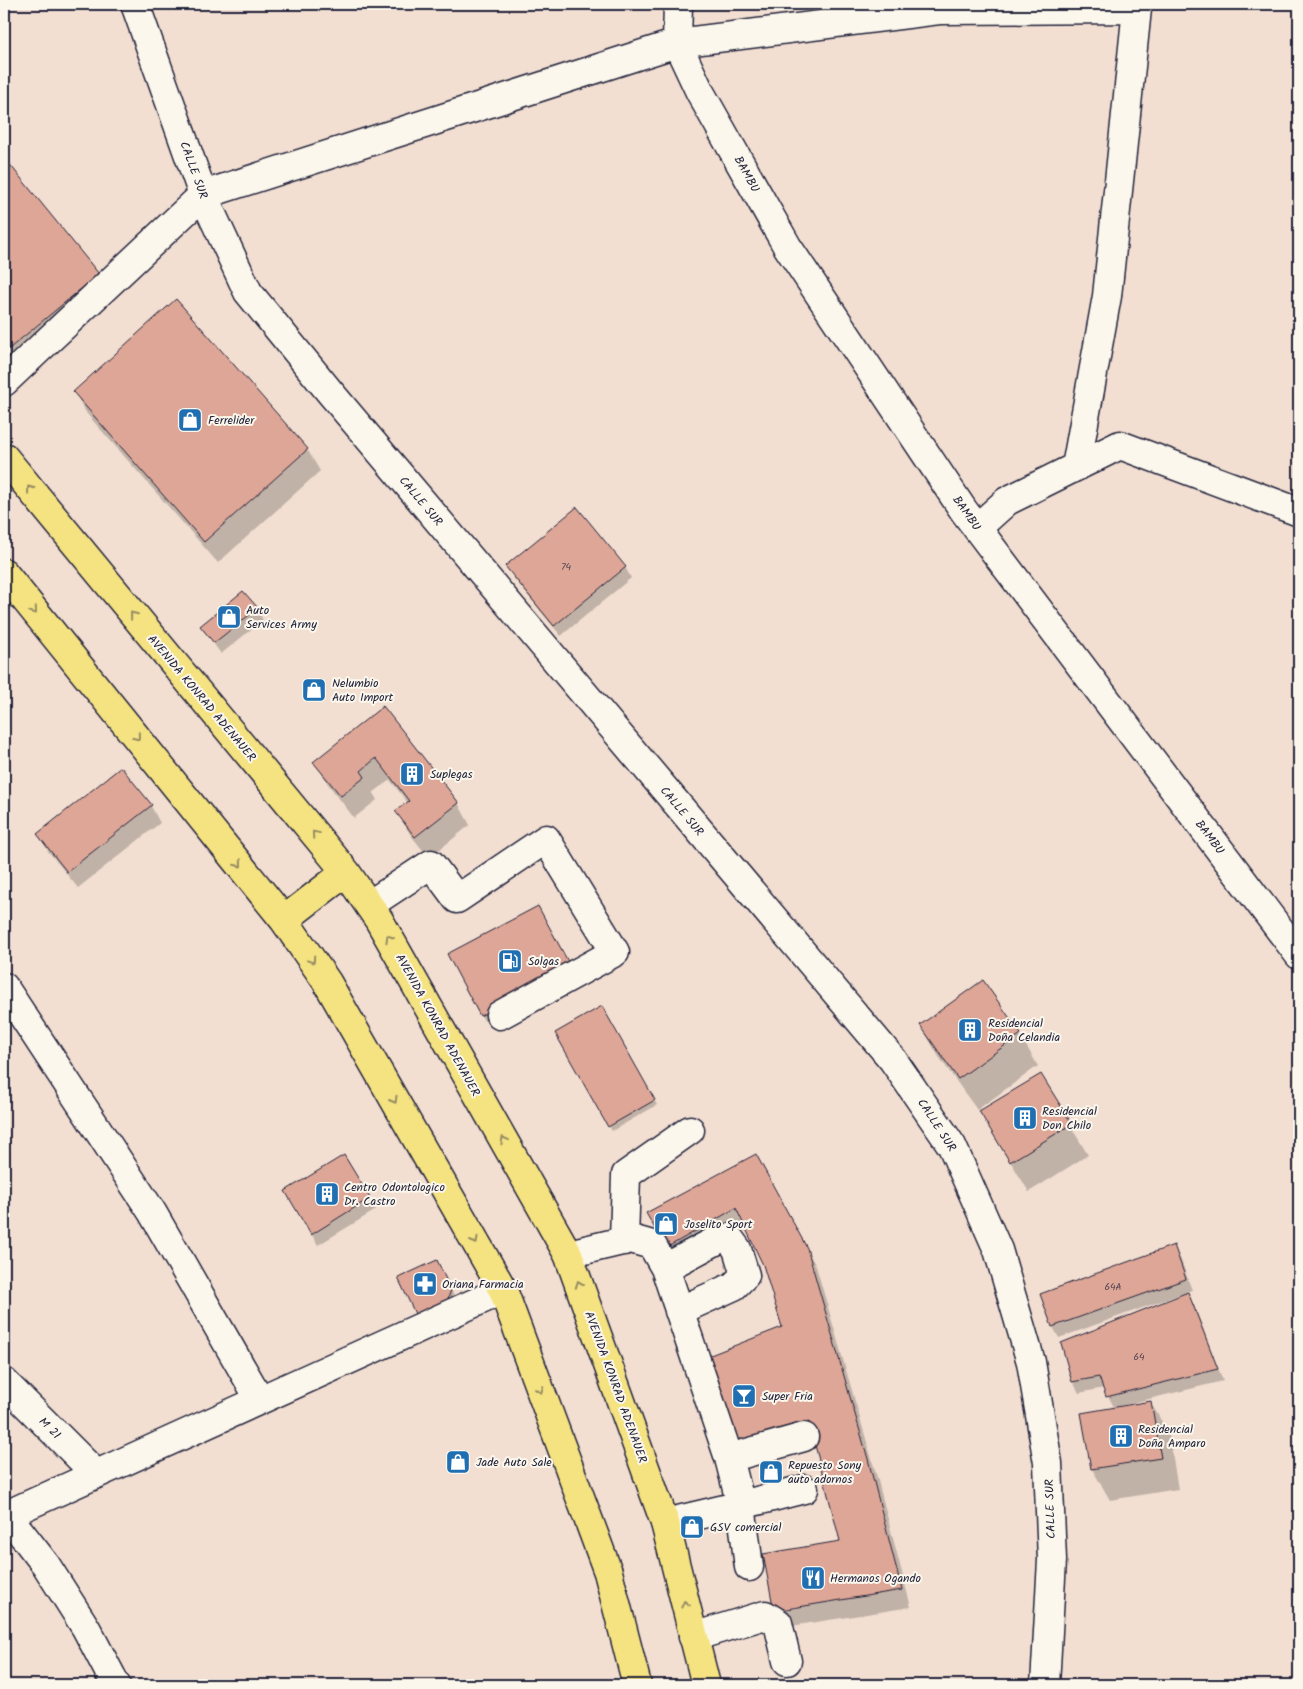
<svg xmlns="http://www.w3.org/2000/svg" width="1303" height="1689" viewBox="0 0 1303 1689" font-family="Kalam,sans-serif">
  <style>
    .shadow { fill: #0003 }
    .building { fill: #dea696; stroke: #22223b }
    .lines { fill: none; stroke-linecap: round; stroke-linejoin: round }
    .minor-casing { stroke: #22223b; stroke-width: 31 }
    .major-casing { stroke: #22223b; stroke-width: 31 }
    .minor { stroke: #fbf7ec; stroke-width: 28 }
    .major { stroke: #f5e382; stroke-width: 28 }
    .oneway { stroke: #968c62 }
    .labels { text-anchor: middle; stroke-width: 4; stroke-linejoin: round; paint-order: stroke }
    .number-label { font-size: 10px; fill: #514352 }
    .street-label { font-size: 12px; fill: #22223b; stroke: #fbf7ec }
    .poi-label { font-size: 12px; fill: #22223b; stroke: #fbf7ec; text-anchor: start }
  </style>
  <rect width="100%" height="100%" fill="#f2dfd2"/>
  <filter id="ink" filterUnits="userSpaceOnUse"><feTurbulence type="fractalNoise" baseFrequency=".02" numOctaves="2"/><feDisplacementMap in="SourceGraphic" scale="10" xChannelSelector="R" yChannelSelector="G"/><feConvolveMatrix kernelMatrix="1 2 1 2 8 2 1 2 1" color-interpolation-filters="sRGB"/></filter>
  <g filter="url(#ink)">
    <!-- shadow -->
    <path class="shadow" d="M7,162l91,113 -94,110v-220z
      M74,392l233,57 13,22 -102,92 -131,-149z
      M507,566l118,1 6,11 -70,58 -48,-59z
      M257,609l6,11 -42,34 -20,-28z
      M383,708l75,95 12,22 -41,33 -19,-24 -13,-22 11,-9 -18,-23 -17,13 4,7 -23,18 -26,-34 -13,-22z
      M151,806l9,17 -82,65 -30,-37 -10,-17z
      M449,954l125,20 -90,47z
      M983,982l37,53 18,31 -61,44 -38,-53 -18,-31z
      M602,1008l55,97 -45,26 -56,-98z
      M1070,1125l18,30 -59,37 -30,-49z
      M344,1156l32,54 -58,35 -32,-54z
      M765,1173l51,93 61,211 34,130 -126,20 -21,-72 78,-13 -27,-103 -70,20 38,-132 -18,-62 -19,-40 -69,39 -29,-50z
      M1174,1247l6,11 12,32 -6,2 8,13 29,76 -103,25v2l31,-5 18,31 9,55 -68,11 -18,-31 -10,-55 33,-5 -11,-21 -25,5 -6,-11 108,-86v-2l-122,44 -6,-11 -12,-32z
      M443,1273l14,29 -7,17z"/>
    <!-- building -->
    <path class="building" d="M7,161l92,113 -95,79v-190z
      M176,299l132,150 -104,93 -131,-150z
      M577,507l49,60 -72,59 -49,-60z
      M243,591l15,17 -44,35 -14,-17z
      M383,706l76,97 -44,34 -20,-26 14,-10 -33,-43 -15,13 4,6 -24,19 -28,-34z
      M121,767l31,38 -85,67 -30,-38z
      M538,906l34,63 -92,47 -33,-62z
      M983,980l38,54 -63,45 -38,-54z
      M602,1006l53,94 -47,27 -53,-94z
      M1041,1074l31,50 -62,38 -31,-51z
      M756,1154l51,94 61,211 34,131 -128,21 -11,-57 77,-13 -31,-119 -75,21 -26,-87 74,-29 -19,-62 -27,-57 -70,40 -20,-35z
      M344,1155l26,43 -59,37 -26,-44z
      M1174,1245l12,34 -134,48 -12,-33z
      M437,1260l14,30 -6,17 -27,13 -20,-42z
      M1188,1292l30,77 -112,28 -7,-20 -27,5 -11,-39z
      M1151,1401l10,57 -70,11 -10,-56z"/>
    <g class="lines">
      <defs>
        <path id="minor" d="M135,4l68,191 45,97 81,99 564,669 59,86 46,104 33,112 17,101 4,97 -7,125
          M678,4l-1,39 23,49 87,154 177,265 335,444
          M4,382l199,-187 474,-152 262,-33 198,-1 -30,287 -31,171
          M977,528l30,-27 113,-56 179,67
          M369,905l62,-41 26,35 89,-60 69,113 -115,63
          M4,987l148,225 108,188
          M624,1241l2,-66 64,-45
          M568,1254l63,-15 21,6 13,23 64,190 12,47 -76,18
          M665,1268l54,-29 10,-1 8,11 8,26 -11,11 -55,25
          M4,1382l92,92
          M729,1458l75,-21
          M7,1515l39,50 40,63 30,57
          M4,1516l499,-226
          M749,1567l-8,-62 63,-16
          M693,1637l72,-22 13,8 9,38"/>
        <path id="major" d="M4,457l342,415 33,48 189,334 97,269 41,162
          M4,573l280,347 43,62 176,308 105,282 29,113
          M284,920l62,-48"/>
      </defs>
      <!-- minor casing -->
      <use href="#minor" class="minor-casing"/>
      <!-- major casing -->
      <use href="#major" class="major-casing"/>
      <!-- minor -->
      <use href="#minor" class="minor"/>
      <!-- major -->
      <use href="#major" class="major"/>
    </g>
    <!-- one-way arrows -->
    <defs><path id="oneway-chevron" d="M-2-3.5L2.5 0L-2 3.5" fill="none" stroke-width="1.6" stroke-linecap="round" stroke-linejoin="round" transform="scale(1.25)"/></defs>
    <g class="oneway">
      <use href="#oneway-chevron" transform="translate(30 489) rotate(-129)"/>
      <use href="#oneway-chevron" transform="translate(34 611) rotate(51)"/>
      <use href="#oneway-chevron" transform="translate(133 615) rotate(-129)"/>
      <use href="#oneway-chevron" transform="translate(137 737) rotate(51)"/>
      <use href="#oneway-chevron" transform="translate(315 834) rotate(-130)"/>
      <use href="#oneway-chevron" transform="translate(239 864) rotate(51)"/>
      <use href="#oneway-chevron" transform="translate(389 938) rotate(-119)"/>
      <use href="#oneway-chevron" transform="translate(312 960) rotate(56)"/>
      <use href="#oneway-chevron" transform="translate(394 1100) rotate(60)"/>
      <use href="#oneway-chevron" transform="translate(504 1140) rotate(-119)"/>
      <use href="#oneway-chevron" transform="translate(475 1241) rotate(60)"/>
      <use href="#oneway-chevron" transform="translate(579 1284) rotate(-110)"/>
      <use href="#oneway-chevron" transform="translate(540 1390) rotate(70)"/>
      <use href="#oneway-chevron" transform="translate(685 1604) rotate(-104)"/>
    </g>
  </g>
  <!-- icons -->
  <defs>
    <symbol id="shop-square" viewBox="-11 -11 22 22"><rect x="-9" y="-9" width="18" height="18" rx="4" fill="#1f6fb2" stroke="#fbf7ec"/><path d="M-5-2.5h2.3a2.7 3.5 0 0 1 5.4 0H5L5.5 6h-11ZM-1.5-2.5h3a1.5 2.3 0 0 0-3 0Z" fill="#fff"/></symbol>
    <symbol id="building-square" viewBox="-11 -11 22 22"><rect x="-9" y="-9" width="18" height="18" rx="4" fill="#1f6fb2" stroke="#fbf7ec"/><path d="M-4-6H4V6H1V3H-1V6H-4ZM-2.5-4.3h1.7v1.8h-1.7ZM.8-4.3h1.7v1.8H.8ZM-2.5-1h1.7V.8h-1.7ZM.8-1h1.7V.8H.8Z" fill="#fff"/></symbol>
    <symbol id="fuel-square" viewBox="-11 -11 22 22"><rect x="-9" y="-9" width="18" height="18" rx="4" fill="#1f6fb2" stroke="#fbf7ec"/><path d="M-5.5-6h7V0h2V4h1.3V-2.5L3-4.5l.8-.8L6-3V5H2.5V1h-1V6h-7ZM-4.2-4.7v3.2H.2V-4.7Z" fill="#fff"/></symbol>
    <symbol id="pharmacy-square" viewBox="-11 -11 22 22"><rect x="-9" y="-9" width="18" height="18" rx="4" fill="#1f6fb2" stroke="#fbf7ec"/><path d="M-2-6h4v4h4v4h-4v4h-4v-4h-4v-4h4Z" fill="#fff"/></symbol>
    <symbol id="bar-square" viewBox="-11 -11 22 22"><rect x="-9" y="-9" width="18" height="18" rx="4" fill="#1f6fb2" stroke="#fbf7ec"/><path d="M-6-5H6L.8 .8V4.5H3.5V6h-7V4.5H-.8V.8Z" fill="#fff"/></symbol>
    <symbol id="restaurant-square" viewBox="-11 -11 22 22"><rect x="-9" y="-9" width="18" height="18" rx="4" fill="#1f6fb2" stroke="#fbf7ec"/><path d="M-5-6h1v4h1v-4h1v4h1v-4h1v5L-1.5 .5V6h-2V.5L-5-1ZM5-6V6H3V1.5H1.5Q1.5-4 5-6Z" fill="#fff"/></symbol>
  </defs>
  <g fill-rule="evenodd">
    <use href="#shop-square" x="176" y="406" width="28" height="28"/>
    <use href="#shop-square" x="215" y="603" width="28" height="28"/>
    <use href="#shop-square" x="300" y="676" width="28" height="28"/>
    <use href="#building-square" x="398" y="760" width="28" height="28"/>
    <use href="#fuel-square" x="496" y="947" width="28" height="28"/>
    <use href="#building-square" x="956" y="1016" width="28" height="28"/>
    <use href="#building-square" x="1011" y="1104" width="28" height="28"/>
    <use href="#building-square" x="313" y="1180" width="28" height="28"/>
    <use href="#shop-square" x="652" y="1210" width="28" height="28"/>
    <use href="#pharmacy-square" x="411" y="1270" width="28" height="28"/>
    <use href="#bar-square" x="730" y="1382" width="28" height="28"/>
    <use href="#building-square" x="1107" y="1422" width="28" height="28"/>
    <use href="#shop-square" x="444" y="1448" width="28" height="28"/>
    <use href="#shop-square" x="757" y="1458" width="28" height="28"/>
    <use href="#shop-square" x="678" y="1513" width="28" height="28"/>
    <use href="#restaurant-square" x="799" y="1564" width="28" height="28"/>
  </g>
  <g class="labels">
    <!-- number labels -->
    <g class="number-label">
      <text x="566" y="570">74</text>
      <text x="1113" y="1290">64A</text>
      <text x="1139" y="1360">64</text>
    </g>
    <!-- street labels -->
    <g class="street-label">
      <text transform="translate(194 170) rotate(70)" y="4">CALLE SUR</text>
      <text transform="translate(747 174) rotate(61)" y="4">BAMBU</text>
      <text transform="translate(421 501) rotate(50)" y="4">CALLE SUR</text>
      <text transform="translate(967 513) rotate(55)" y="4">BAMBU</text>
      <text transform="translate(202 698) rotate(50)" y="4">AVENIDA KONRAD ADENAUER</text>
      <text transform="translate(682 811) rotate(50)" y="4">CALLE SUR</text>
      <text transform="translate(1210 837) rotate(53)" y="4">BAMBU</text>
      <text transform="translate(438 1025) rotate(61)" y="4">AVENIDA KONRAD ADENAUER</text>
      <text transform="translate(937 1125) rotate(57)" y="4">CALLE SUR</text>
      <text transform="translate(616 1387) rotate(70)" y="4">AVENIDA KONRAD ADENAUER</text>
      <text transform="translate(50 1428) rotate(45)" y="4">M 21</text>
      <text transform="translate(1050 1509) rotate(-92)" y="4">CALLE SUR</text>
    </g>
    <!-- poi labels -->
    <g class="poi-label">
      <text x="208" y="424">Ferrelider</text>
      <text x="246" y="614">Auto<tspan x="246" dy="14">Services Army</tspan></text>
      <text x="332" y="687">Nelumbio<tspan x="332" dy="14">Auto Import</tspan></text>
      <text x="430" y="778">Suplegas</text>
      <text x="528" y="965">Solgas</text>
      <text x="988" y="1027">Residencial<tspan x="988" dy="14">Doña Celandia</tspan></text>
      <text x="1042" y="1115">Residencial<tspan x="1042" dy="14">Don Chilo</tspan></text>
      <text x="344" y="1191">Centro Odontologico<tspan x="344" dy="14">Dr. Castro</tspan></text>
      <text x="684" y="1228">Joselito Sport</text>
      <text x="442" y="1288">Oriana Farmacia</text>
      <text x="762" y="1400">Super Fria</text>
      <text x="1138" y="1433">Residencial<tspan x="1138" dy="14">Doña Amparo</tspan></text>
      <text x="476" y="1466">Jade Auto Sale</text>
      <text x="788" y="1469">Repuesto Sony<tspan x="788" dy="14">auto adornos</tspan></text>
      <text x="710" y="1531">GSV comercial</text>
      <text x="830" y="1582">Hermanos Ogando</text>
    </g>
  </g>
  <!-- margin -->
  <rect width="1303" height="1689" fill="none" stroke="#fbf7ec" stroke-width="20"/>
  <rect x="10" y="10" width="1283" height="1669" fill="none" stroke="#22223b" stroke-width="2" filter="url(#ink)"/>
</svg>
